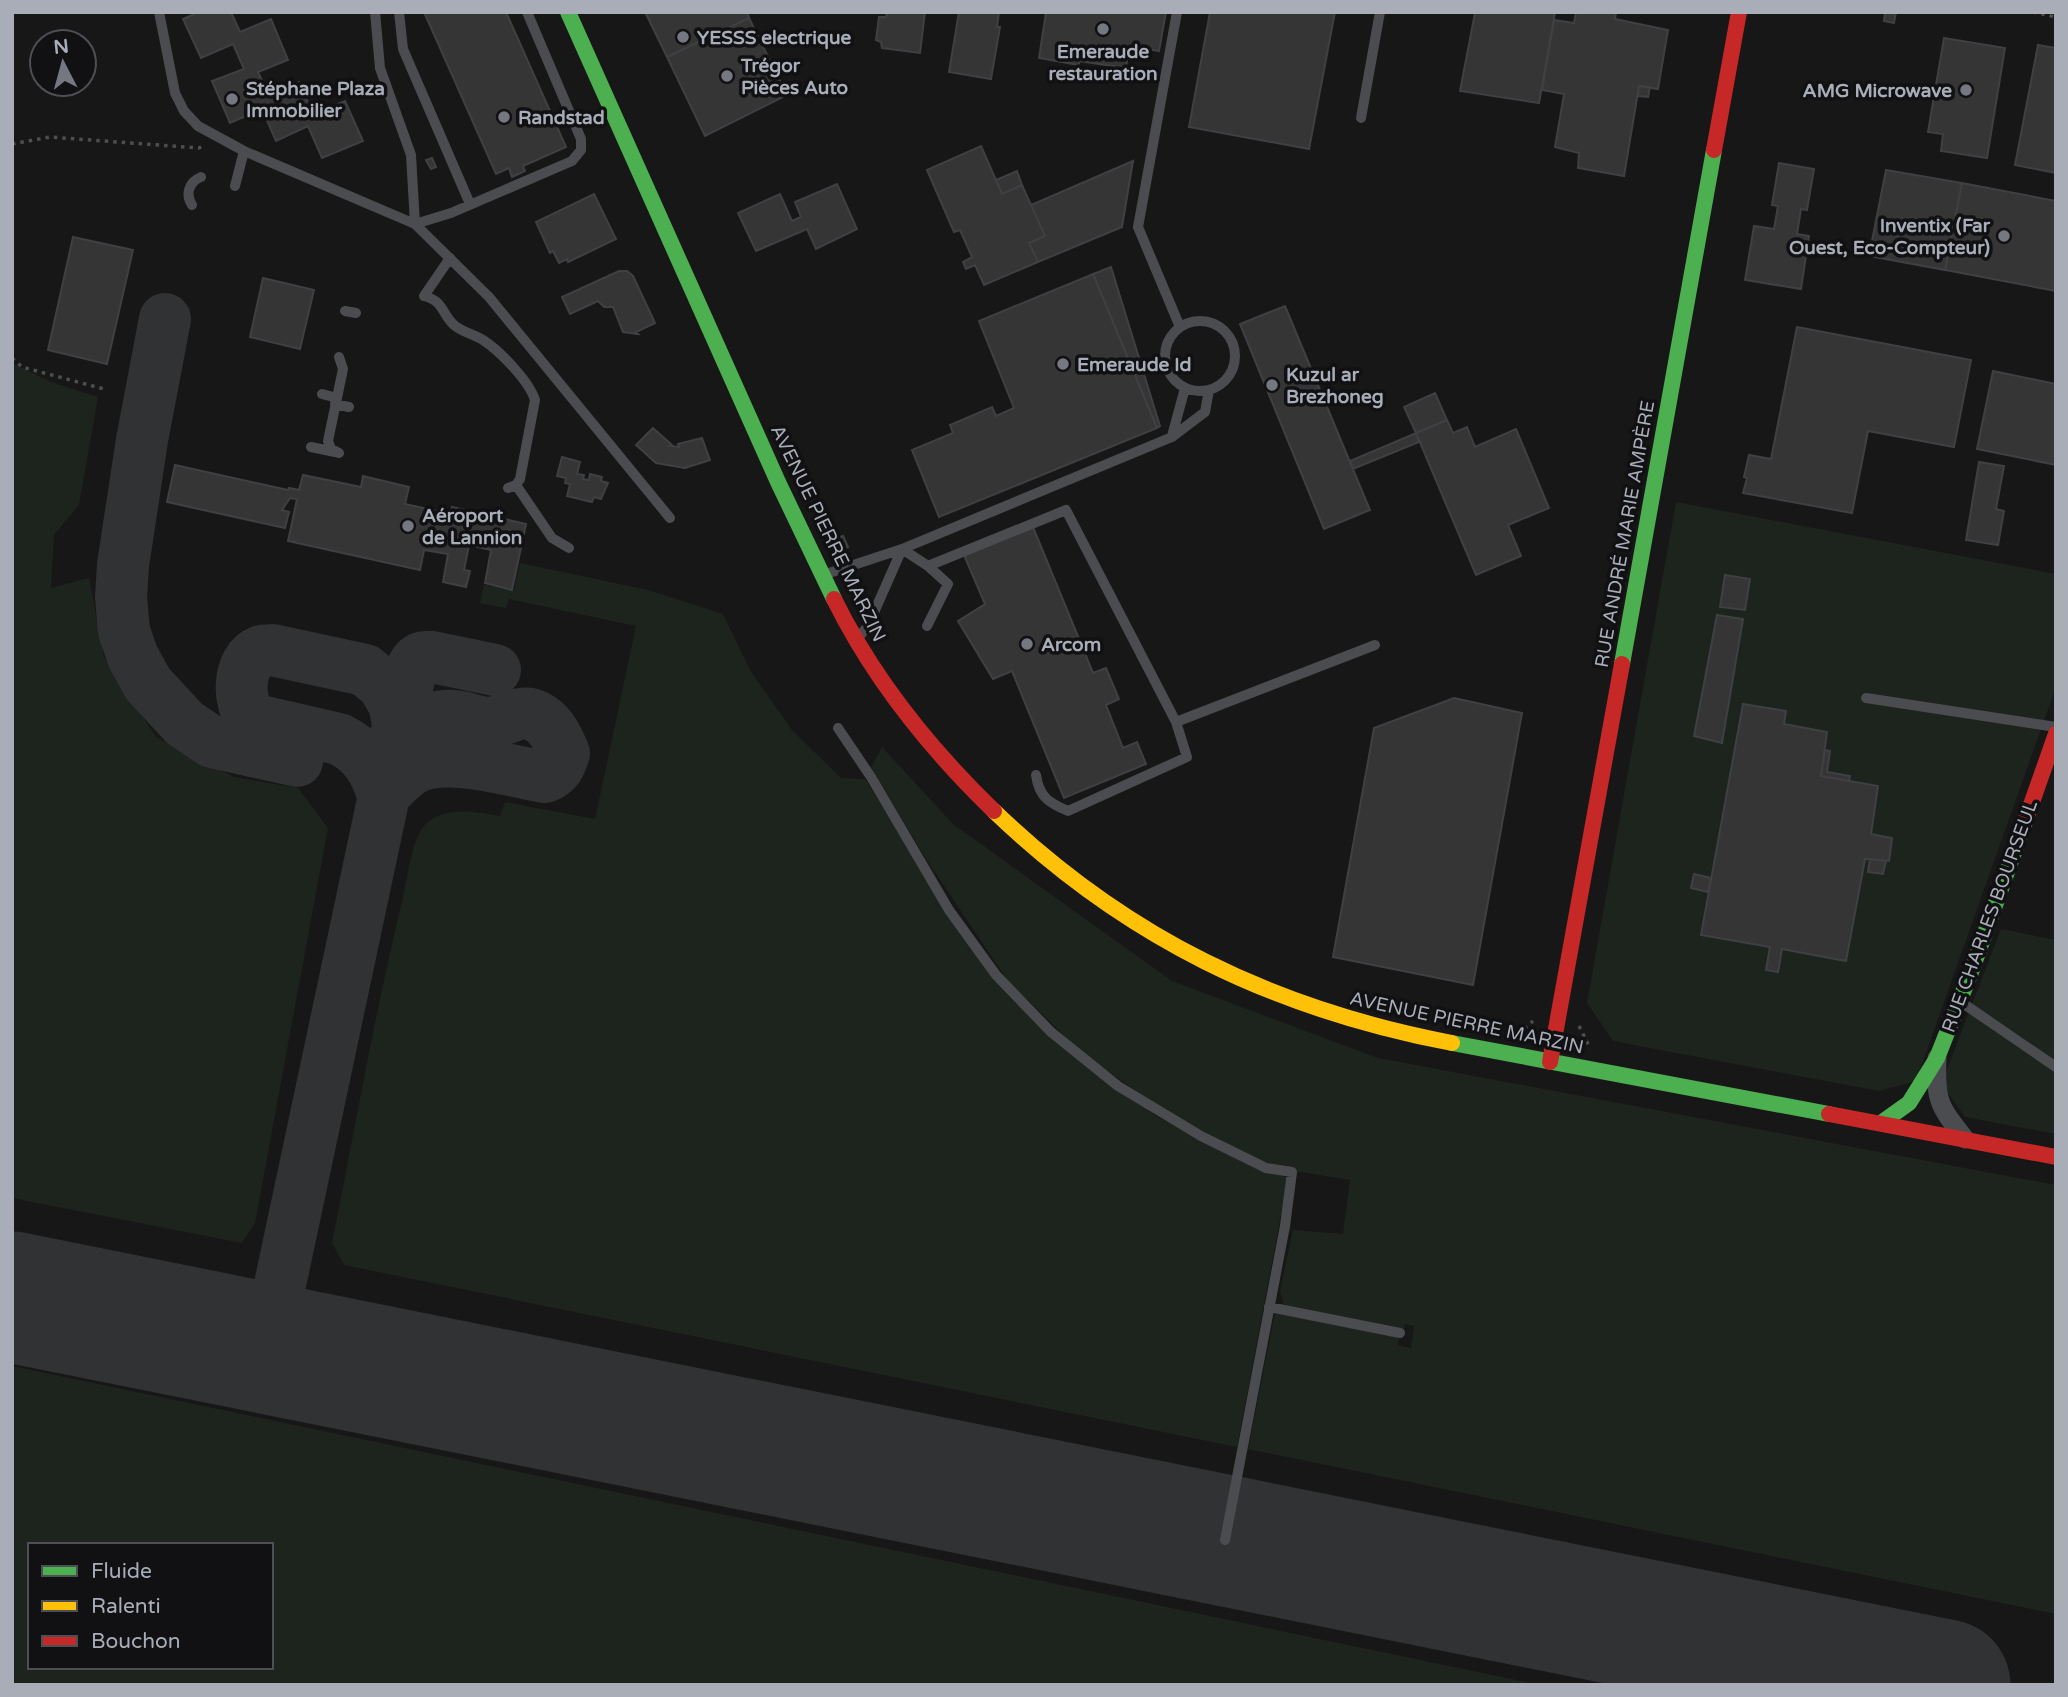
<svg xmlns="http://www.w3.org/2000/svg" width="2068" height="1697" viewBox="0 0 2068 1697" font-family="'Varela Round',sans-serif">
  <style>
    .green { fill: #1d241e; fill-rule: evenodd }
    .lines { fill: none; stroke-linecap: round; stroke-linejoin: round }
    .taxiway { stroke: #313233; stroke-width: 52 }
    .runway { stroke: #313233; stroke-width: 131 }
    .building { fill: #353536; stroke: #3f4043; stroke-width: 2 }
    .path { stroke: #4d4e52; stroke-width: 3.5; stroke-dasharray: 3.5 5; stroke-linecap: butt }
    .lane { stroke: #4b4c50; stroke-width: 10 }
    .street { stroke: #4b4c50; stroke-width: 19 }
    .fast { stroke: #4caf50; stroke-width: 16 }
    .slow { stroke: #ffc107; stroke-width: 16 }
    .jam { stroke: #c62828; stroke-width: 16 }
    .poi-dot { fill: #757880; stroke: #111113; stroke-width: 2.5 }
    .labels { text-anchor: middle; stroke-width: 7; stroke-linejoin: round; paint-order: stroke }
    .poi-label { font-size: 19px; font-weight: bold; fill: #a8adb8; stroke: #111113; text-anchor: start }
    .street-label { font-size: 19px; fill: #a8adb8; stroke: #111113 }
  </style>
  <rect width="100%" height="100%" fill="#171717"/>
  <!-- green -->
  <path class="green" d="M12,363l39,19 47,15 -19,108 -25,30 -3,53 38,-10 15,79 52,80 78,40 64,11 30,40 -73,395 -13,20 -230,-45z
    M1676,502l380,72v113l-140,394 -37,10 -266,-50 -26,-38z
    M520,563l128,27 75,24 27,56 42,60 49,48 24,1 124,195 67,69 100,73 80,42 52,20 -51,269 -893,-182 -12,-22c23,-115 43,-231 71,-346 4,-18 9,-57 21,-71 18,-21 53,-14 76,-10l5,-14 90,17 41,-193 -127,-27 -3,9 -26,-5 4,-18 30,5z
    M882,747l71,77 219,157 206,77 678,127v429l-808,-165 27,-136 124,24 -1,8 13,3 3,-22 -9,-2 -1,6 -118,-24 -3,-3 -3,-12 13,-61 50,4 7,-54 -61,-10 -30,-10 -93,-48 -85,-60 -73,-71 -82,-122 -55,-92z
    M2001,929l55,11v194l-91,-17 -18,-25 -3,-15z
    M12,1366l1528,319h-1528zM30,1545h241v122h-241z"/>
  <g class="lines">
    <!-- taxiway -->
    <path class="taxiway" d="M165,319l-23,121 -19,125 -2,32 3,34 9,26 15,27 36,39 28,19 85,19
      M397,733l14,-63c5,-11 9,-14 21,-13l63,13
      M383,796c9,-9 17,-19 28,-26 32,-20 98,1 134,7 12,-5 15,-11 19,-24 -7,-15 -12,-29 -28,-37 -16,-8 -32,6 -47,7 -9,0 -19,-4 -27,-6 -27,-5 -50,6 -67,27
      M278,1294c5,37 16,48 47,65
      M207,1336c39,0 52,-7 71,-42l117,-550 3,-21 -4,-19 -11,-19 -18,-15 -93,-20c-4,1 -8,0 -11,1 -24,9 -24,53 -9,68l87,20c25,12 37,31 44,57"/>
    <!-- runway -->
    <path class="runway" d="M12,1297l1933,388"/>
  </g>
  <!-- building -->
  <path class="building" d="M199,12h32l9,20 31,-13 17,41 -30,12 11,23 30,-13 14,32 32,-13 18,40 -41,17 -14,-32 -32,15 -14,-32 -32,14 -18,-42 32,-12 -11,-25 -32,14 -18,-39z
    M424,12h82l60,135 -43,19 2,5 -13,6 -3,-9 -13,6z
    M645,12h102l2,6 -82,39z
    M887,12h38l-5,41 -38,-5 -1,-6 -5,-2 3,-23h7z
    M959,12h40l-2,15h3l-9,52 -42,-7z
    M1046,12h120l-7,39 -30,-5 -3,22 -47,-7v4l-40,-7z
    M1210,12h125l-26,137 -120,-22z
    M1469,12h86l-16,91 -79,-12 15,-78z
    M1576,12h40l-1,7 53,11 -10,59 -19,-3 -15,90 -46,-8 1,-15 -24,-6 9,-53 -22,-4 12,-70 20,3z
    M1885,12h11l-2,11 -10,-2z
    M749,18l38,77 -82,41 -38,-79z
    M1944,38l61,10 -18,110 -46,-7 2,-17 -15,-2z
    M2038,45l18,3v125l-41,-8z
    M1639,86l11,1 -2,10 -10,-1z
    M981,146l21,48 20,-9 23,51 -16,7 9,19 -54,23 -9,-20 -9,4 -3,-7 9,-5 -12,-27 -6,2 -27,-62z
    M432,158l4,9 -5,2 -5,-9z
    M1133,161l-11,66 -84,35 -9,-19 16,-7 -14,-31z
    M1779,163l35,6 -7,41 -6,-1 -4,25 12,2 -8,53 -56,-9 9,-54 20,3 4,-23 -6,-1z
    M1886,170l76,13 -17,87 -76,-14z
    M1017,171l5,14 -20,9 -6,-14z
    M1962,183l94,18v90l-111,-21z
    M837,184l20,45 -41,20 -9,-20 -51,22 -18,-38 42,-19 12,27 9,-4 -6,-15z
    M594,194l22,45 -48,23 -1,-3 -8,4 -6,-12 -3,2 -14,-31z
    M73,237l60,13 -26,114 -59,-14z
    M1111,267l49,159 -3,2 -64,-154z
    M619,271h8l6,5 22,47 -19,9 2,2 -15,-2 -10,-25h-9l-6,-6 -28,13 -8,-17z
    M1093,274l64,154 -218,89 -27,-67 41,-17 -3,-8 42,-18 4,9 18,-8 -35,-87z
    M263,278l51,12 -14,59 -50,-12z
    M1285,306l85,204 -46,19 -84,-205z
    M1797,327l174,33 -17,87 -86,-16 -16,82 -109,-20 4,-15 -3,-1 5,-22 22,4z
    M1993,371l63,13v81l-79,-16z
    M1435,393l12,27 -31,13 -12,-26z
    M1447,420l6,13 14,-6 8,20 41,-18 33,79 -41,17 13,31 -45,19 -60,-142z
    M653,428l19,17 -2,1 9,1 -1,-3 24,-6 8,22 -25,8 -29,-5 -20,-18z
    M1416,433l3,9 -66,27 -3,-8z
    M562,457l18,5 -3,12 7,1 -1,4 6,1 1,-6 12,3 -1,4 7,2 -7,16 -7,-2 -2,5 -25,-6 3,-12 -5,-1 1,-5 -9,-2z
    M1979,462l25,4 -8,43 8,2 -6,34 -32,-5z
    M175,465l113,25 1,-2 10,2 4,-15 58,12 2,-11 46,11 -4,17 46,10 1,-7 74,17 -14,66 -27,-7 6,-33 -22,-5 -5,25 6,1 -4,16 -23,-5 5,-28 -24,-4 -4,20 -132,-29 9,-42 -7,-1 -8,12 7,2 -4,16 -118,-26z
    M1033,527l60,146 13,-5 13,31 -13,6 17,43 14,-6 9,22 -82,34 -52,-127 -19,8 -35,-58 27,-17 -21,-49z
    M843,536l5,11 -7,3 -4,-12z
    M1725,575l25,4 -5,31 -25,-3z
    M1717,615l26,4 -21,124 -28,-7z
    M1454,698l68,15 -49,272 -140,-28 41,-229z
    M1743,704l43,7 -2,13 43,8 -6,44 57,10 -7,48 21,4 -3,23 -24,-2 -19,102 -64,-12 -4,23 -12,-2 4,-23 -69,-12z
    M1825,750l5,1 -3,21 23,4 -1,5 -28,-5z
    M1870,859l16,2 -3,13 -15,-2z
    M1694,874l17,4 -3,14 -17,-4z"/>
  <g class="lines">
    <!-- path -->
    <path class="path" d="M2033,12l23,5
      M12,144l38,-7 149,11 5,-3
      M12,358l10,9 82,22
      M1579,1026l10,20
      M1518,1034l15,-13"/>
    <!-- lane -->
    <path class="lane" d="M159,12l16,81 9,18 14,15 46,25 171,73 74,73 181,221
      M375,12l5,56 31,87 4,69
      M399,12l4,37 67,155
      M1177,12l-39,215 42,100
      M1361,118l19,-106
      M235,186l9,-35
      M192,205c-7,-11 -3,-23 9,-28
      M415,224l36,-11 121,-52 9,-11v-11l-54,-127
      M450,258l-26,38c20,5 17,17 30,29 8,7 19,9 29,15 17,11 46,41 52,60l-15,79 -4,6 -8,3
      M345,311l11,2
      M1165 356a35 35 0 1 1 70 0a35 35 0 1 1-70 0Z
      M339,357l4,12 -15,72 3,8 8,4
      M322,394l15,4
      M335,404l14,3
      M1172,436l13,-48
      M311,447l24,5
      M516,485l36,53 17,10
      M902,549l26,17 20,18 -21,42
      M928,566l138,-56 110,212
      M823,575l79,-26 270,-112 33,-25 4,-22
      M858,638l10,-12 34,-77
      M1866,698l190,29
      M838,728l33,49 78,133 47,65 55,57 67,54 83,50 65,32 26,4 -7,54 -60,314
      M1036,775c3,22 13,28 32,36l119,-54 -11,-35 199,-77
      M1961,1002l95,65
      M1269,1307l131,26"/>
    <!-- street -->
    <path class="street" d="M1937,1058c-2,43 2,48 28,81"/>
    <!-- fast -->
    <path class="fast" d="M568,12l210,470 56,117
      M1622,664l92,-514
      M1452,1043l377,71
      M1881,1123l28,-20 28,-45 34,-86 55,-153"/>
    <!-- slow -->
    <path class="slow" d="M994,811c131,126 279,198 458,232"/>
    <!-- jam -->
    <path class="jam" d="M1714,150l25,-138
      M834,599c39,79 96,150 160,212
      M2026,819l30,-85
      M1550,1062l72,-398
      M1829,1114l227,43"/>
  </g>
  <!-- markers -->
  <g class="poi-dot">
    <circle cx="1103" cy="29" r="7"/>
    <circle cx="683" cy="37" r="7"/>
    <circle cx="727" cy="76" r="7"/>
    <circle cx="1966" cy="90" r="7"/>
    <circle cx="232" cy="99" r="7"/>
    <circle cx="504" cy="117" r="7"/>
    <circle cx="2004" cy="236" r="7"/>
    <circle cx="1063" cy="364" r="7"/>
    <circle cx="1272" cy="385" r="7"/>
    <circle cx="408" cy="526" r="7"/>
    <circle cx="1027" cy="644" r="7"/>
  </g>
  <g class="labels">
    <!-- poi labels -->
    <g class="poi-label">
      <text x="697" y="44">YESSS electrique</text>
      <text x="1103" y="58" text-anchor="middle">Emeraude<tspan x="1103" dy="22">restauration</tspan></text>
      <text x="741" y="72">Trégor<tspan x="741" dy="22">Pièces Auto</tspan></text>
      <text x="246" y="95">Stéphane Plaza<tspan x="246" dy="22">Immobilier</tspan></text>
      <text x="1952" y="97" text-anchor="end">AMG Microwave</text>
      <text x="518" y="124">Randstad</text>
      <text x="1990" y="232" text-anchor="end">Inventix (Far<tspan x="1990" dy="22">Ouest, Eco-Compteur)</tspan></text>
      <text x="1077" y="371">Emeraude Id</text>
      <text x="1286" y="381">Kuzul ar<tspan x="1286" dy="22">Brezhoneg</tspan></text>
      <text x="422" y="522">Aéroport<tspan x="422" dy="22">de Lannion</tspan></text>
      <text x="1041" y="651">Arcom</text>
    </g>
    <!-- street labels -->
    <g class="street-label">
      <text transform="translate(829 533) rotate(64)" y="7">AVENUE PIERRE MARZIN</text>
      <text transform="translate(1624 534) rotate(-80)" y="7">RUE ANDRÉ MARIE AMPÈRE</text>
      <text transform="translate(1989 916) rotate(-70)" y="7">RUE CHARLES BOURSEUL</text>
      <text transform="translate(1467 1022) rotate(12)" y="7">AVENUE PIERRE MARZIN</text>
    </g>
  </g>
  <!-- border -->
  <rect width="2068" height="1697" fill="none" stroke="#a8adb8" stroke-width="28"/>
  <!-- legend -->
  <rect x="28" y="1543" width="245" height="126" fill="#111113" stroke="#4d4f55" stroke-width="2"/>
  <rect x="42" y="1566" width="35" height="10" fill="#4caf50" stroke="#4d4f55" stroke-width="2"/>
  <text x="91" y="1578" font-size="21" fill="#a8adb8">Fluide</text>
  <rect x="42" y="1601" width="35" height="10" fill="#ffc107" stroke="#4d4f55" stroke-width="2"/>
  <text x="91" y="1613" font-size="21" fill="#a8adb8">Ralenti</text>
  <rect x="42" y="1636" width="35" height="10" fill="#c62828" stroke="#4d4f55" stroke-width="2"/>
  <text x="91" y="1648" font-size="21" fill="#a8adb8">Bouchon</text>
  <!-- north arrow -->
  <g transform="translate(63 63) rotate(354)"><circle r="33" fill="#111113" stroke="#4d4f55" stroke-width="2"/>
  <path d="M0-5L12 26L0 18L-12 26Z" fill="#757880"/>
  <text y="-10" font-size="19" font-weight="bold" text-anchor="middle" fill="#a8adb8">N</text>
  </g>
</svg>
